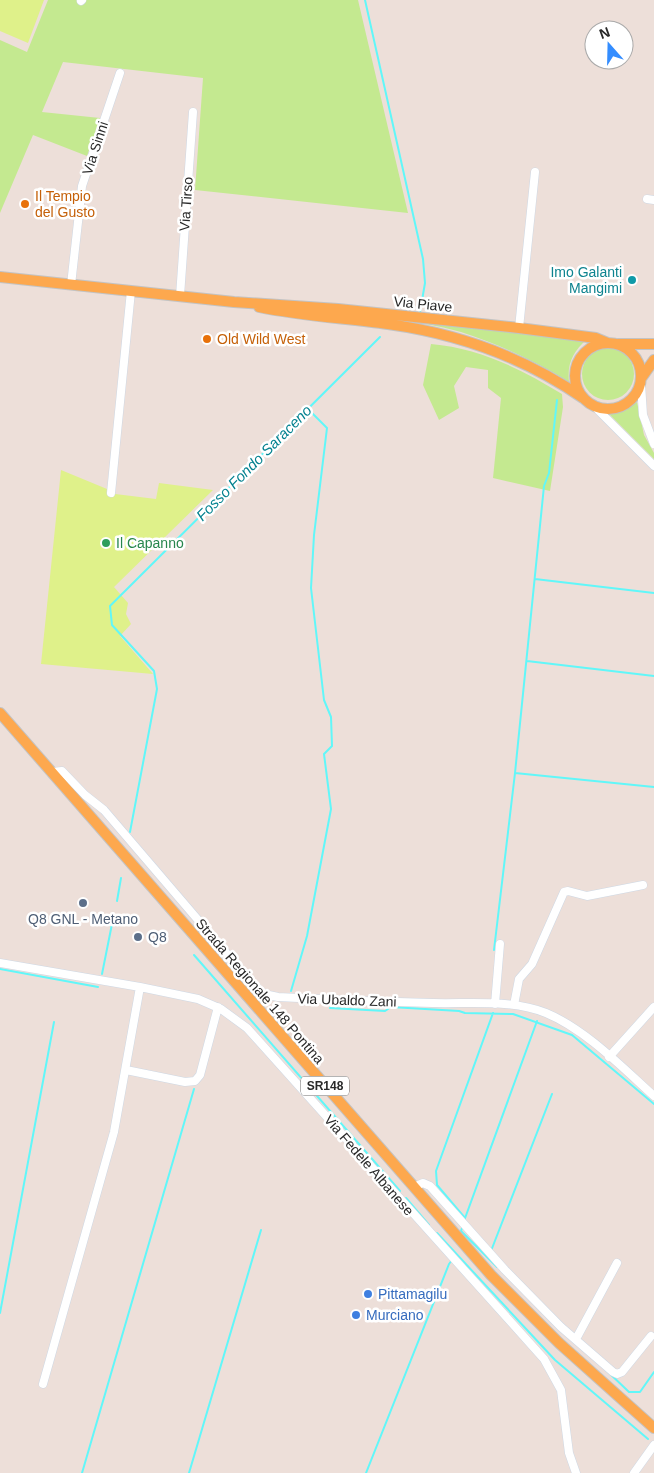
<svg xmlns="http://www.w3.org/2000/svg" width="654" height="1473" viewBox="0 0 654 1473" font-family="Arial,sans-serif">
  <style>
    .green { fill: #c4e990 }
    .pitch { fill: #dff18a }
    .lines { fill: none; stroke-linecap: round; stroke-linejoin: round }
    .stream { stroke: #61f7f9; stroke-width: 2 }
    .minor-casing { stroke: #ced8e4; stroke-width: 9 }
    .major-casing { stroke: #c3c3c3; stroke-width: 12 }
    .minor { stroke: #fff; stroke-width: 8 }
    .major { stroke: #fda84e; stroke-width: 10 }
    .food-dot { fill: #e8710a; stroke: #fff; stroke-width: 2 }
    .culture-dot { fill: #0f9aa8; stroke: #fff; stroke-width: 2 }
    .leisure-dot { fill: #2e9e5b; stroke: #fff; stroke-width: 2 }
    .service-dot { fill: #5c6f8a; stroke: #fff; stroke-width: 2 }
    .shop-dot { fill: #3f7fe0; stroke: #fff; stroke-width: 2 }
    .labels { text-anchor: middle; stroke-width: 5; stroke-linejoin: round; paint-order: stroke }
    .shield { fill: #fff; stroke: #696969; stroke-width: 1 }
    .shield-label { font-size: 12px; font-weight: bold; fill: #292929 }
    .street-label { font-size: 14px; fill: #292929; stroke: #fff }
    .food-label { font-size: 14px; fill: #c56008; stroke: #fff; text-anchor: start }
    .culture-label { font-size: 14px; fill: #0d838f; stroke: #fff; text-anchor: end }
    .leisure-label { font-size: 14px; fill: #27864d; stroke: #fff; text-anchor: start }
    .service-label { font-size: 14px; fill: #4e5e75; stroke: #fff }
    .shop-label { font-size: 14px; fill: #366cbe; stroke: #fff; text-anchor: start }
    .water-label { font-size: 15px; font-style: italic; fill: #03818f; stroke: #fff }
  </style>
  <rect width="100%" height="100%" fill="#eddfd9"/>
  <!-- green -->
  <path class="green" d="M48,0h310l50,213 -213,-23 8,-112 -140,-16 -21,50 58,6 -13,38 -54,-21 -33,78v-173l27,12z
    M317,312l270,27c-14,13 -20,24 -18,43 -34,-21 -70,-38 -108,-50 -46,-13 -96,-15 -144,-20z
    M431,344c48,4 90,25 131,50l1,13 -13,84 -57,-13 8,-80 -13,-10v-18l-22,-3 -12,19 5,22 -20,12 -16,-35z
    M582 374a26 26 0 1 1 52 0a26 26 0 1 1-52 0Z
    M637,402l7,33 10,18v6l-45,-45 15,-3z"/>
  <!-- pitch -->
  <path class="pitch" d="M0,0h44l-16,43 -28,-12z
    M61,470l46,19v4l49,6 3,-16 54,7 -99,97 14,16 -2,11 5,10 -11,12 33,38 -112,-10z"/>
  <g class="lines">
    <!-- stream -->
    <path class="stream" d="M365,0l58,259 2,24 -5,29
      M535,579l119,14
      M527,661l127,15
      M515,773l139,14
      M130,832l27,-143 -3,-18 -42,-46 -2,-19 270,-269
      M117,901l4,-23
      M494,950l21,-177 29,-287 5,-13 8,-73
      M194,955l206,236
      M0,969l98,18
      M102,974l10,-50
      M291,991l16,-55 24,-127 -7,-55 8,-8 -1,-29 -7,-17 -13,-112 3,-53 13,-107 -19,-19
      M330,1008l55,3 6,-4 68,4 6,2 48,1 59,21 82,69
      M406,1198l23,27
      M465,1218l-28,-33 -1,-14 57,-158
      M464,1221l73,-200
      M463,1225l-2,6 36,36
      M437,1233l118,127 93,79
      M491,1251l61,-157
      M0,1313l54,-291
      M606,1370l23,22h11l14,-20
      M82,1473l112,-384
      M189,1473l72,-243
      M366,1473l83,-209 3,-4"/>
    <defs>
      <path id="minor" d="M81,1l1,-1
        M647,199l7,1
        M71,285l11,-99 38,-113
        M180,296l13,-184
        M519,328l16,-156
        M641,384l2,31 11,29
        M593,405l61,61
        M111,493l20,-202
        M52,772l10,-1 23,24 19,15 148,173 12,11 14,3c52,3 104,5 155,6 37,1 79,-4 113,10 39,16 77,55 108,83
        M0,963l140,24 58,12 23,10 26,19 297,331 17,31 8,63 7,20
        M495,1004l5,-60
        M514,1005l5,-26 13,-15 32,-72 4,-1 19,5 56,-11
        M609,1057l45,-50
        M126,1070l59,12 10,-1 5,-6 18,-68
        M414,1187l9,-4 7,3 75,84 56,57 52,45 4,2 5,-2 29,-36
        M576,1339l41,-76
        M43,1384l71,-252 26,-145
        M634,1473l20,-28"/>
      <path id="major" d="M0,277l234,25 104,7 181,19 77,10 12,5
        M259,307c43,9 86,11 129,17 72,10 136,33 195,74
        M575 376a33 33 0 1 1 66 0a33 33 0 1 1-66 0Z
        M618,344h36
        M642,377l12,-17
        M0,713l491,562 68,68 95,85"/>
    </defs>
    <!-- minor casing -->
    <use href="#minor" class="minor-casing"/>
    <!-- major casing -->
    <use href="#major" class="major-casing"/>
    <!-- minor -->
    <use href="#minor" class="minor"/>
    <!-- major -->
    <use href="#major" class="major"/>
  </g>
  <!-- markers -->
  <g class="food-dot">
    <circle cx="25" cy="204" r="5"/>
    <circle cx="207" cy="339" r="5"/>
  </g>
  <circle class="culture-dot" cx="632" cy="280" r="5"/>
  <circle class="leisure-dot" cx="106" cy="543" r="5"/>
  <g class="service-dot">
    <circle cx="83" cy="903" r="5"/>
    <circle cx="138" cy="937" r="5"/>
  </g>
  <g class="shop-dot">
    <circle cx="368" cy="1294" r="5"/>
    <circle cx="356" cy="1315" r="5"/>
  </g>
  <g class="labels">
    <!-- shield labels -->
    <rect class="shield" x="301" y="1076.5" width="48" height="19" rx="4"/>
    <g class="shield-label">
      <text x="325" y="1090">SR148</text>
    </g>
    <!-- street labels -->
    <g class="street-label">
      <text transform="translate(95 148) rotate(-72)" y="5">Via Sinni</text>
      <text transform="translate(186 204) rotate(-86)" y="5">Via Tirso</text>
      <text transform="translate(423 304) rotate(6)" y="5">Via Piave</text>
      <text transform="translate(260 991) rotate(49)" y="5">Strada Regionale 148 Pontina</text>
      <text transform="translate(347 1000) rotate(2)" y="5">Via Ubaldo Zani</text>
      <text transform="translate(369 1165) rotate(49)" y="5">Via Fedele Albanese</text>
    </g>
    <!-- food labels -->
    <g class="food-label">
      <text x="35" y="201">Il Tempio<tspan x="35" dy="16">del Gusto</tspan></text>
      <text x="217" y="344">Old Wild West</text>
    </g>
    <!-- culture labels -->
    <g class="culture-label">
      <text x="622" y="277">Imo Galanti<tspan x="622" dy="16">Mangimi</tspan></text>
    </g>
    <!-- leisure labels -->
    <g class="leisure-label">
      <text x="116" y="548">Il Capanno</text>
    </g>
    <!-- service labels -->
    <g class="service-label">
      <text x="83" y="924">Q8 GNL - Metano</text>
      <text x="148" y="942" text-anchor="start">Q8</text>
    </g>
    <!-- shop labels -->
    <g class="shop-label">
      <text x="378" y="1299">Pittamagilu</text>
      <text x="366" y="1320">Murciano</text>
    </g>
    <!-- water labels -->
    <g class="water-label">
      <text transform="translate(254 463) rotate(-45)" y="5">Fosso Fondo Saraceno</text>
    </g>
  </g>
  <!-- north arrow -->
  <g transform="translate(609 45) rotate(340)"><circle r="24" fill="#ffffff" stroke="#a9a9a9"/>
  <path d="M0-4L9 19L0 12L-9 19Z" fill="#348dff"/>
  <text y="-8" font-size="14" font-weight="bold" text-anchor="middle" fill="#292929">N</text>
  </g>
</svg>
